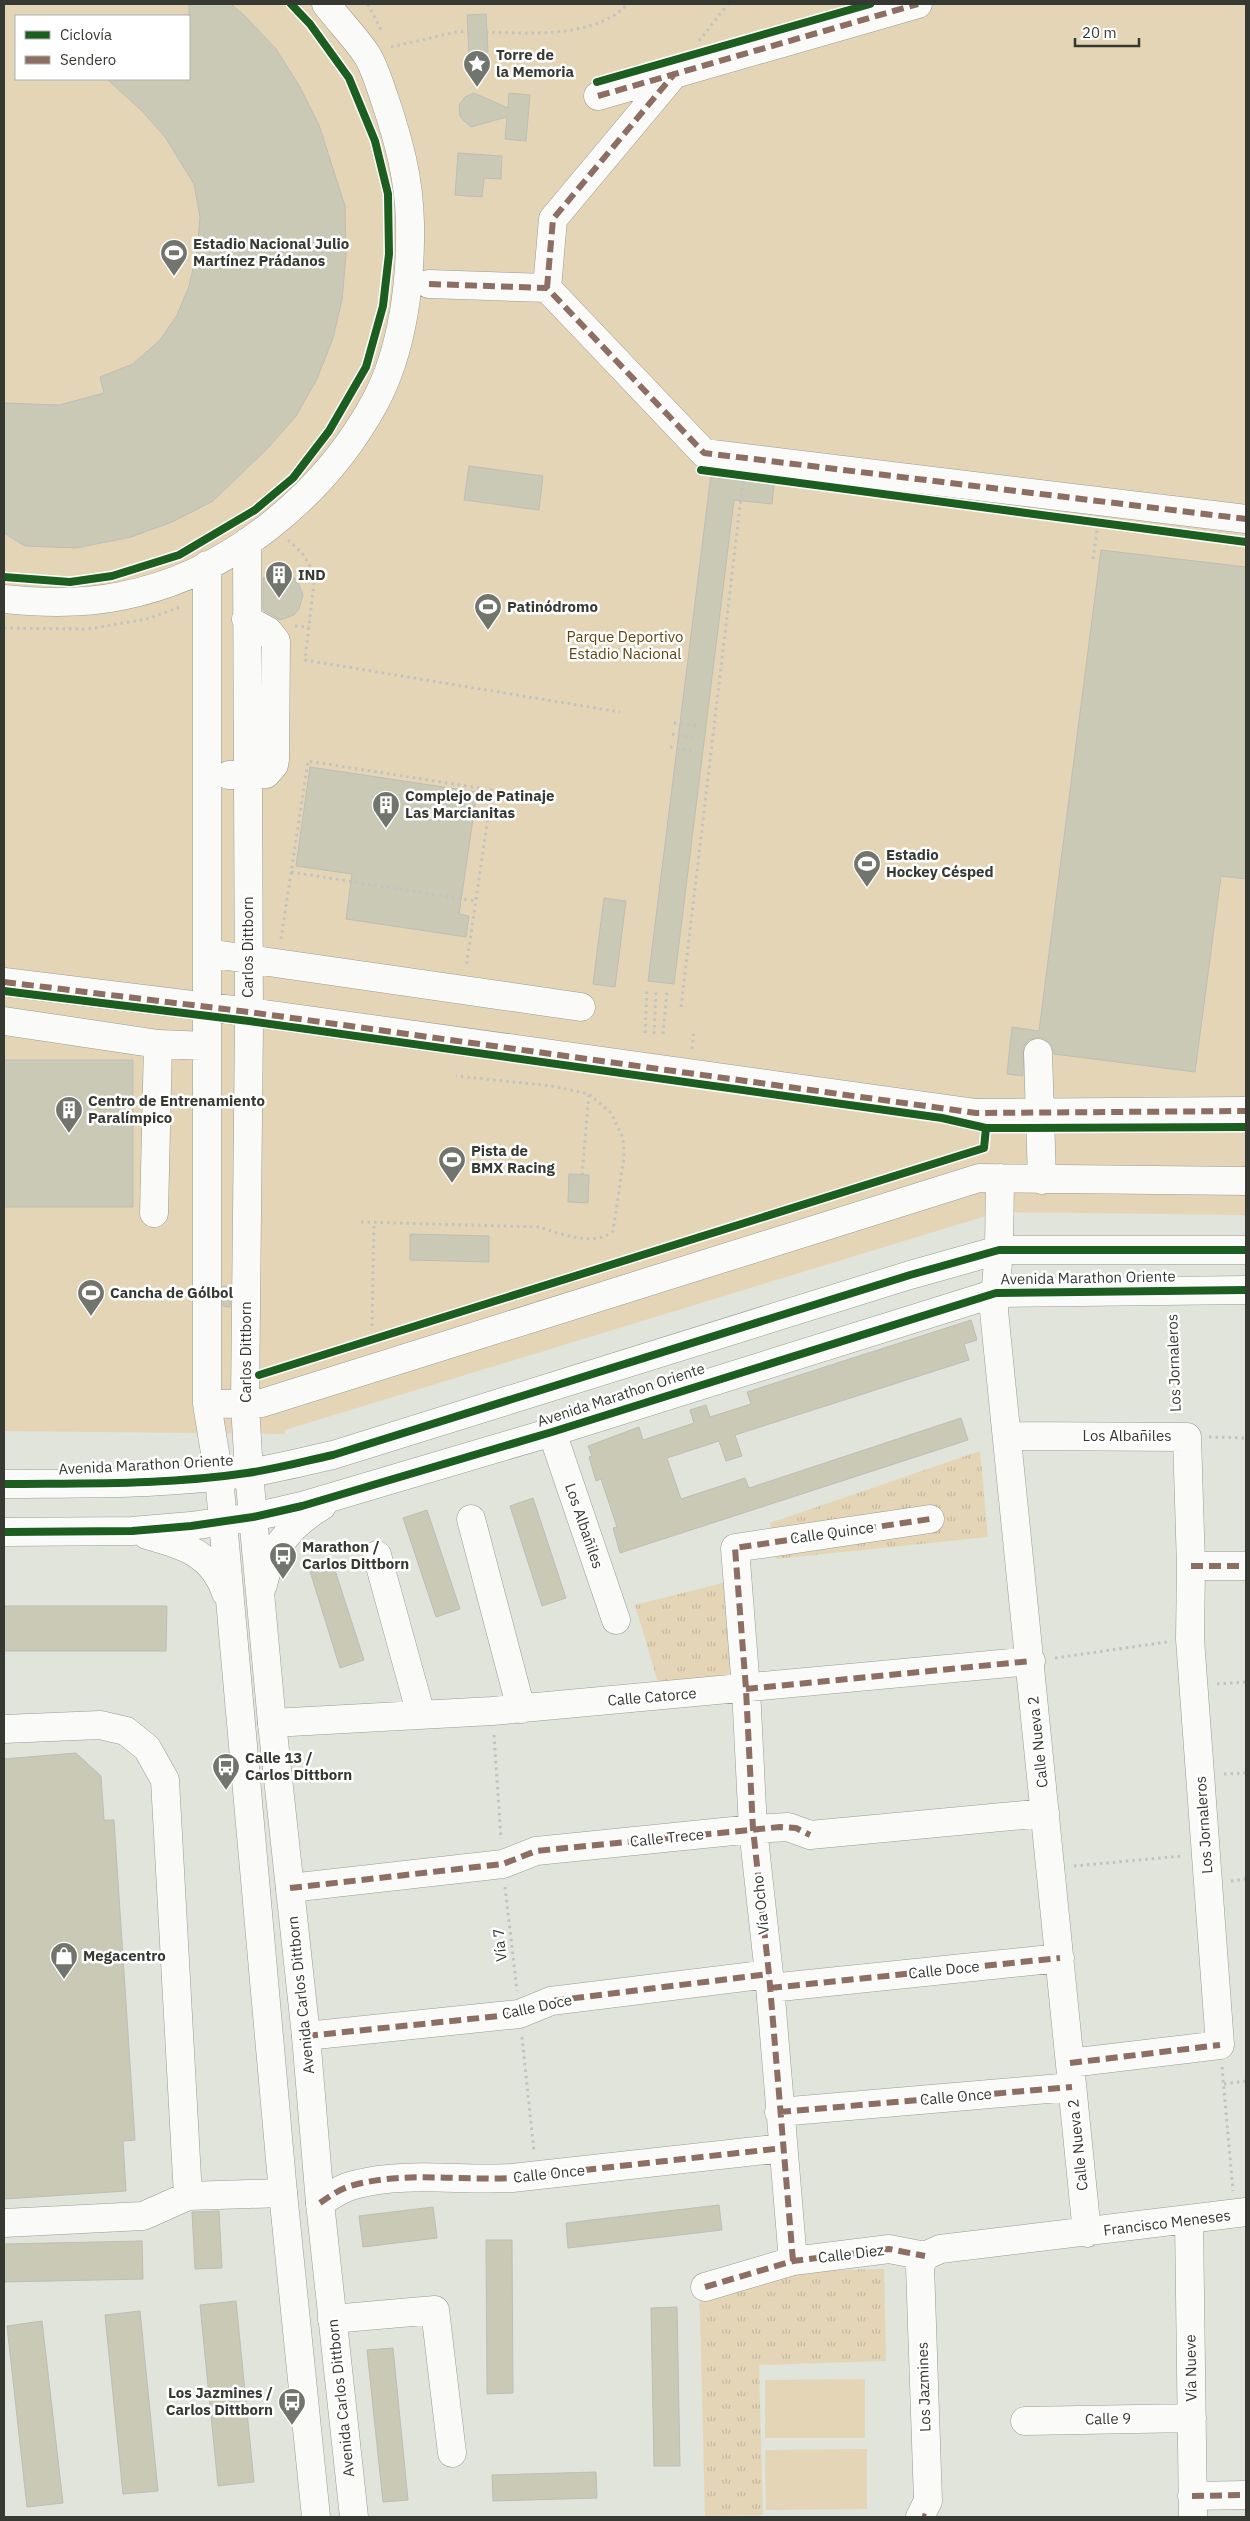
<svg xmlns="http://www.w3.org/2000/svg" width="1250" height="2521" viewBox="0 0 1250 2521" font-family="'IBM Plex Sans',sans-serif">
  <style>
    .grass { fill: url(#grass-tufts) }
    .park { fill: #e5d5b7; fill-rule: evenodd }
    .building { fill: #c9c9b5; stroke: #bdbeb6 }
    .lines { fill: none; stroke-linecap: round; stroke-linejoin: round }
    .minor-casing { stroke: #989b94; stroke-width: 29 }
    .major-casing { stroke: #989b94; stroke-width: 29 }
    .path { stroke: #c2c3bf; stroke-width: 3; stroke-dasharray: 2.5 4; stroke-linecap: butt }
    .minor { stroke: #fafbf9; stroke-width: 28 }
    .major { stroke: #fafbf9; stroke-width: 28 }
    .quiet { stroke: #8d6e63; stroke-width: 6; stroke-dasharray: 12 6; stroke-linecap: butt }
    .cycleway-casing { stroke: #fff; stroke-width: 11 }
    .cycleway { stroke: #1b5e20; stroke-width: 8 }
    .labels { text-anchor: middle; stroke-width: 5; stroke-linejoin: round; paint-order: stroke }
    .poi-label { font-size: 15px; font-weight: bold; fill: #363932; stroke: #fff; text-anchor: start }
    .park-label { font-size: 15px; fill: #62430e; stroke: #fff }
    .street-label { font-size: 15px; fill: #363932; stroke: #fff }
  </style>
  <defs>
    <pattern id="grass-tufts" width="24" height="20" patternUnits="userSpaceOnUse" patternTransform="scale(1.25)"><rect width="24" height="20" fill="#e5d5b7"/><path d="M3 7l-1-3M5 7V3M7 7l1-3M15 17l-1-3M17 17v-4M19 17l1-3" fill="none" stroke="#c5b89e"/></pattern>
  </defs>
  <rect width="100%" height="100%" fill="#e0e4da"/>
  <!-- grass -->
  <path class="grass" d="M980,1451l8,86 -212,22 -6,-36z
    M730,1581l7,93 -78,12 -24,-81z
    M884,2269l2,92 -127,4 4,150 -58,1 -6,-243z"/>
  <!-- park -->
  <path class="park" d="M4,4h1242v1211l-247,-3 -714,218v4l-281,-3zM16,16h173v63h-173z
    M865,2379v59h-100v-58z
    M867,2449v60l-101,1 -1,-60z"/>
  <!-- building -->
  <path class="building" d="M189,4h42l14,12 31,33 24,38 19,38 26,81 1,49 -4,45 -9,38 -16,41 -21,37 -28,32 -55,53 -41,21 -41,15 -55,11 -51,-2 -21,-13v-130l55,2 45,-12 -4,-16 33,-13 27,-24 17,-25 12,-29 8,-35 3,-34 -6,-33 -29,-47 -23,-26 -35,-32h82z
    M486,14l2,38 -19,1 -2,-38z
    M474,93l34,15 1,-15 21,2 -4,46 -21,-2 2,-22 -36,10 -8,-7 -3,-4 -1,-11 6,-8z
    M458,153l44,3 -1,23 -17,-1 -2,19 -27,-2z
    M469,466l74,10 -4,34 -75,-10z
    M711,474l63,10 -2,20 -38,-4 -60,484 -26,-3z
    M1101,550l145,17v312l-25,-3 -26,196 -141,-18 -3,-10 -6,-5 -7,-2 -9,3 -5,6 -1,30 -16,-2 5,-47 27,4z
    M275,572h8l14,8 6,15 -4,14 -5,6 -14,5 -17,-10v-32z
    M310,767l167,25 -18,122 10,2 -3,21 -120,-18 6,-45 -56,-8z
    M604,898l22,3 -11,86 -22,-3z
    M4,1060h129v147h-129z
    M569,1174l20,1 -1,28 -20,-1z
    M410,1234l79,2v26l-79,-2z
    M223,1286h8l-1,21 -7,-1z
    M971,1320l6,20 -13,4 5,16 -234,75 7,21 -16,5 -7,-20 -52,17 14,41 64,-21 4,10 212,-70 7,22 -348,113 -7,-25 4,-1 -16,-48 -5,2 -7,-24 3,-1 -4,-10 51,-19 4,13 51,-17 -4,-13 16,-5 4,12 41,-13 -4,-12z
    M533,1498l33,100 -24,8 -32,-100z
    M427,1510l33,99 -24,8 -33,-99z
    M332,1561l32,99 -24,8 -31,-100z
    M4,1606h163l-1,45h-162z
    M76,1753l25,23 3,44h10l21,320 -12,1 3,50 -122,8v-440z
    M719,2205l3,25 -154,18 -2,-25z
    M433,2207l4,31 -74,9 -4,-31z
    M219,2211l3,57 -27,1 -3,-57z
    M486,2240h26l1,153 -26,1z
    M142,2241l1,38 -139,3v-38z
    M236,2301l18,181 -36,4 -18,-181z
    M677,2307l3,159h-26l-3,-158z
    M140,2311l18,180 -35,3 -18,-179z
    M42,2321l21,182 -36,4 -20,-181z
    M393,2348l15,152 -25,2 -16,-152z
    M596,2472l1,26 -104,3 -1,-26z"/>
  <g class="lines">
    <defs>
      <path id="minor" d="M598,96l320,-92
        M429,284l118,4 157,165 542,66
        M547,288l6,-69 122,-146
        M247,542l2,479 -4,383 4,69
        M207,565v839l12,73
        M4,599c39,4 79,5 117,-3 106,-20 203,-100 254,-194 28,-52 36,-120 35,-179 -1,-45 -11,-81 -25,-123 -5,-14 -10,-32 -18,-45 -12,-18 -28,-34 -41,-51
        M229,775l37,-1 8,-9 1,-6 1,-118 -8,-10 -22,-12
        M207,953l374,54
        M4,982l245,30 727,101 270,-2
        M4,1021l154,23 49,2
        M1038,1053l4,127
        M1000,1178l-1,72 -5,61 93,922
        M154,1213l4,-169
        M207,1404l55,-1 717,-225 267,3
        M552,1432l64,188
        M1008,1436l179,1 4,129 -1,73 30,406 -150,18
        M471,1519l50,190
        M377,1555l44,160
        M1191,1566h55
        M272,1723l220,-12 539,-50
        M4,1729l96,-4 26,6 21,17 18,32 23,416 95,-3
        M290,1888l213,-24 33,-13 217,-22 35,-2 22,8 235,-22
        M770,1988l290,-30
        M306,2036l213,-22 32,-13 218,-27
        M779,2112l293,-25
        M320,2203c10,-7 21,-15 34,-18 51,-14 106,-4 158,-7l271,-30
        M1189,2220l4,297
        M4,2223l139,-7 45,-20
        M793,2261l-24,-287 -16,-145 -7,-140 -11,-141 195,-29
        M705,2287l88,-26 96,-12 36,7
        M332,2319l103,-9 17,143
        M1025,2421l167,-3
        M1192,2496l54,-1
        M920,2517l8,-16 -8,-235 5,-10 15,-7 306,-37"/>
      <path id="major" d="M249,1473l23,250 34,313 14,167 34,314
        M219,1477l64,716 33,324
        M4,1484c81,-1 163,1 243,-11 29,-4 58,-12 86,-18l577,-180 89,-25h247
        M4,1532l128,-1 59,-5 62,-9 49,-11 250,-74 444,-139 250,-3
        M147,1535c37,11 66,18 79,58
        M263,1585c7,-36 28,-61 59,-79"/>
    </defs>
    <!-- minor casing -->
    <use href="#minor" class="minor-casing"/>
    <!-- major casing -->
    <use href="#major" class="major-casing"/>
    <!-- path -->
    <path class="path" d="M368,4l13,26
      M486,32c40,1 87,5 123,-14 7,-3 13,-9 19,-14
      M699,41l29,-37
      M391,47l65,-15 12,-1
      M288,540l14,13 13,21 -10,86 315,52
      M1093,559l4,-29
      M301,579l12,-9
      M295,626l14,1
      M4,628l84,1 59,-10 36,-13
      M674,723l23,3
      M672,734l24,4
      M670,747l24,4
      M291,872l184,29
      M281,939l27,-178 184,29 -26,178
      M681,1007l62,-526
      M645,1033l2,-43
      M654,1034l2,-43
      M663,1034l4,-42
      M692,1049l2,-19
      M582,1175l7,-81
      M361,1222l179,5c19,7 56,20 73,4l11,-74 -1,-19 -12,-25 -22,-19 -37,-8 -96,-10
      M1173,1316l2,98
      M372,1326l2,-104
      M1209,1437l37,1
      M1055,1658l112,-16
      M1217,1684l29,-2
      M494,1735l7,104
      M1224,1774l22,-1
      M1074,1866l108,-10
      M1231,1881l15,-2
      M505,1887l12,104
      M522,2037l12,115
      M1222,2067l11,124
      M1224,2084l22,-3"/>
    <!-- minor -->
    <use href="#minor" class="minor"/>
    <!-- major -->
    <use href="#major" class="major"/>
    <!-- quiet -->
    <path class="quiet" d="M598,96l320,-92
      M429,284l118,4 157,165 542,66
      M547,288l6,-69 122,-146
      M4,982l245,30 727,101 270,-2
      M1191,1566h55
      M746,1689l285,-28
      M290,1888l213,-24 33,-13 244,-24 16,1 14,7
      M770,1988l290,-30
      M306,2036l213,-22 32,-13 218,-27
      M1070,2063l150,-18
      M779,2112l293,-25
      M320,2203c10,-7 21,-15 34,-18 51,-14 106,-4 158,-7l271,-30
      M793,2261l-24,-287 -16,-145 -7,-140 -11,-141 195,-29
      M705,2287l88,-26 96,-12 36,7
      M1192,2496l54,-1
      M922,2516l4,1"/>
    <defs>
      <path id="cycleway" d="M597,82l273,-78
        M701,470l545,72
        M4,577l66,5 42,-6 67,-21 76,-45 38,-32 36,-47 37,-64 17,-61 6,-52 -1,-60 -13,-53 -26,-63 -39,-54 -19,-20
        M4,991l245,30 693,97 44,10 260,-1
        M259,1375l725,-227 2,-20
        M4,1484c81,-1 163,1 243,-11 29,-4 58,-12 86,-18l577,-180 89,-25h247
        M4,1532l128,-1 59,-5 62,-9 49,-11 250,-74 444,-139 250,-3"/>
    </defs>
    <!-- cycleway casing -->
    <use href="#cycleway" class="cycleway-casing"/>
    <!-- cycleway -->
    <use href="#cycleway" class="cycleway"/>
  </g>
  <!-- icons -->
  <defs>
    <symbol id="sight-pin" viewBox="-11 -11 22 30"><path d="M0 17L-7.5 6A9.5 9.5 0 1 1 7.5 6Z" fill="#72756d" stroke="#fff"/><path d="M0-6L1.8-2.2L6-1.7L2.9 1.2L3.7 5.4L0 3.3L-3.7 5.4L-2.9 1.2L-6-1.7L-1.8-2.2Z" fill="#fff"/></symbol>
    <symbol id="stadium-pin" viewBox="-11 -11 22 30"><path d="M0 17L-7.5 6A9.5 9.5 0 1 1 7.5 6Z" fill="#72756d" stroke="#fff"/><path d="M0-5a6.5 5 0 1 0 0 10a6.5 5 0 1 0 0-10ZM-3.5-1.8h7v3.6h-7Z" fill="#fff"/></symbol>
    <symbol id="building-pin" viewBox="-11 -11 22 30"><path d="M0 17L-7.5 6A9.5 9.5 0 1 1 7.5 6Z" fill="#72756d" stroke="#fff"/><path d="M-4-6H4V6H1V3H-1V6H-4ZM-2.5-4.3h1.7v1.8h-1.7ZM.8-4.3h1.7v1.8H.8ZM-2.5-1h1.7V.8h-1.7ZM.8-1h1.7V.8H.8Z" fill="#fff"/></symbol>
    <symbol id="bus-pin" viewBox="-11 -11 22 30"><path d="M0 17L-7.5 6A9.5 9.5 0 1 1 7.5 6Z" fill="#72756d" stroke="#fff"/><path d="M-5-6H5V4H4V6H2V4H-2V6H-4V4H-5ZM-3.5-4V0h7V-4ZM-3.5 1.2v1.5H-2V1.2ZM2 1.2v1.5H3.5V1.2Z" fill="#fff"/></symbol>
    <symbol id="shop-pin" viewBox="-11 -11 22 30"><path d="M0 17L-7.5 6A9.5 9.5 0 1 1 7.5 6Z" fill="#72756d" stroke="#fff"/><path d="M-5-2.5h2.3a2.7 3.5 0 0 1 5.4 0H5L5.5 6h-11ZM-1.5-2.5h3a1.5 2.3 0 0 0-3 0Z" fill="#fff"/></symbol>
  </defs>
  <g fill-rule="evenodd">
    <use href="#sight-pin" x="461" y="48" width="32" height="43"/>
    <use href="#stadium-pin" x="158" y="237" width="32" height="43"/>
    <use href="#building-pin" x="263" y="559" width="32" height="43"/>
    <use href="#stadium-pin" x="472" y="591" width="32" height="43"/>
    <use href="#building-pin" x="370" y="789" width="32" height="43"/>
    <use href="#stadium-pin" x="851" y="848" width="32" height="43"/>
    <use href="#building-pin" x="53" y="1094" width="32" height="43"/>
    <use href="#stadium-pin" x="436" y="1144" width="32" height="43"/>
    <use href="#stadium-pin" x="75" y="1277" width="32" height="43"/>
    <use href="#bus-pin" x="267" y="1540" width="32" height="43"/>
    <use href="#bus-pin" x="210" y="1751" width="32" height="43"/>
    <use href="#shop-pin" x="48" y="1940" width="32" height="43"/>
    <use href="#bus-pin" x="276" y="2386" width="32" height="43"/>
  </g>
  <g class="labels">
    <!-- poi labels -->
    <g class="poi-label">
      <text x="496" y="60">Torre de<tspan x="496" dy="17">la Memoria</tspan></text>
      <text x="193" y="249">Estadio Nacional Julio<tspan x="193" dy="17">Martínez Prádanos</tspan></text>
      <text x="298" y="580">IND</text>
      <text x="507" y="612">Patinódromo</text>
      <text x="405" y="801">Complejo de Patinaje<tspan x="405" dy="17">Las Marcianitas</tspan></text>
      <text x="886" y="860">Estadio<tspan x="886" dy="17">Hockey Césped</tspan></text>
      <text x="88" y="1106">Centro de Entrenamiento<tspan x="88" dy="17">Paralímpico</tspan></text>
      <text x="471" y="1156">Pista de<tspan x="471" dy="17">BMX Racing</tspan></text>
      <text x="110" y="1298">Cancha de Gólbol</text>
      <text x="302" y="1552">Marathon /<tspan x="302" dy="17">Carlos Dittborn</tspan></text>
      <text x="245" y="1763">Calle 13 /<tspan x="245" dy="17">Carlos Dittborn</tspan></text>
      <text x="83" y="1961">Megacentro</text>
      <text x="273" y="2398" text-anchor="end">Los Jazmines /<tspan x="273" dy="17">Carlos Dittborn</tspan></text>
    </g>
    <!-- park labels -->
    <g class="park-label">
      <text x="625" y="642">Parque Deportivo<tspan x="625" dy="17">Estadio Nacional</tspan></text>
    </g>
    <!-- street labels -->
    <g class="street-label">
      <text transform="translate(248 947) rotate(-90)" y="5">Carlos Dittborn</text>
      <text transform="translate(1088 1278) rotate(-1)" y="5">Avenida Marathon Oriente</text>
      <text transform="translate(246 1352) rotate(-90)" y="5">Carlos Dittborn</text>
      <text transform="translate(1174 1363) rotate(-92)" y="5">Los Jornaleros</text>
      <text transform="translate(621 1395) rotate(-18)" y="5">Avenida Marathon Oriente</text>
      <text x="1127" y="1441">Los Albañiles</text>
      <text transform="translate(146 1465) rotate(-3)" y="5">Avenida Marathon Oriente</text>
      <text transform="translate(584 1526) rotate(71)" y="5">Los Albañiles</text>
      <text transform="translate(832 1533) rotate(-8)" y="5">Calle Quince</text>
      <text transform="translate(652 1697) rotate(-5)" y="5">Calle Catorce</text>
      <text transform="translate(1038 1742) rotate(-96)" y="5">Calle Nueva 2</text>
      <text transform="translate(1204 1825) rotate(-94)" y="5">Los Jornaleros</text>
      <text transform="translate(667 1838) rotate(-6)" y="5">Calle Trece</text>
      <text transform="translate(761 1905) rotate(-96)" y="5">Vía Ocho</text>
      <text transform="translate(500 1945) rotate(-96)" y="5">Vía 7</text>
      <text transform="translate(944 1970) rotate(-6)" y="5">Calle Doce</text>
      <text transform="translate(301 1995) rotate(-96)" y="5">Avenida Carlos Dittborn</text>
      <text transform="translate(537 2007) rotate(-12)" y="5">Calle Doce</text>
      <text transform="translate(956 2097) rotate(-5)" y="5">Calle Once</text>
      <text transform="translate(1078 2145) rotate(-96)" y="5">Calle Nueva 2</text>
      <text transform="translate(549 2174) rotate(-6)" y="5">Calle Once</text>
      <text transform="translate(1167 2223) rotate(-7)" y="5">Francisco Meneses</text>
      <text transform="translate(851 2254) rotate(-7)" y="5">Calle Diez</text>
      <text transform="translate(1191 2368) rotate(-91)" y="5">Vía Nueve</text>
      <text transform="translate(924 2387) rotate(-92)" y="5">Los Jazmines</text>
      <text transform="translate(341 2398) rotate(-96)" y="5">Avenida Carlos Dittborn</text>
      <text transform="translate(1108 2419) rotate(-1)" y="5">Calle 9</text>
    </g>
  </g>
  <!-- border -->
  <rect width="1250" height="2521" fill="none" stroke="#363932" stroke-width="10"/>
  <!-- legend -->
  <rect x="15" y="15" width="175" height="65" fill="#ffffff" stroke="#afb0ad"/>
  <rect x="25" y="31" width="25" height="8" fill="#1b5e20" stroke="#afb0ad"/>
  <text x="60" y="40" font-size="15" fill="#363932">Ciclovía</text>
  <rect x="25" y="56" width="25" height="8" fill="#8d6e63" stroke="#afb0ad"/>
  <text x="60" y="65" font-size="15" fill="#363932">Sendero</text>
  <!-- scale -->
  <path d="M1075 38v8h64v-8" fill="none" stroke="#363932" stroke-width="2.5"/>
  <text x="1082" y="38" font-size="15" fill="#363932" stroke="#ffffff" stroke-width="4" paint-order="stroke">20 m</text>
</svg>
